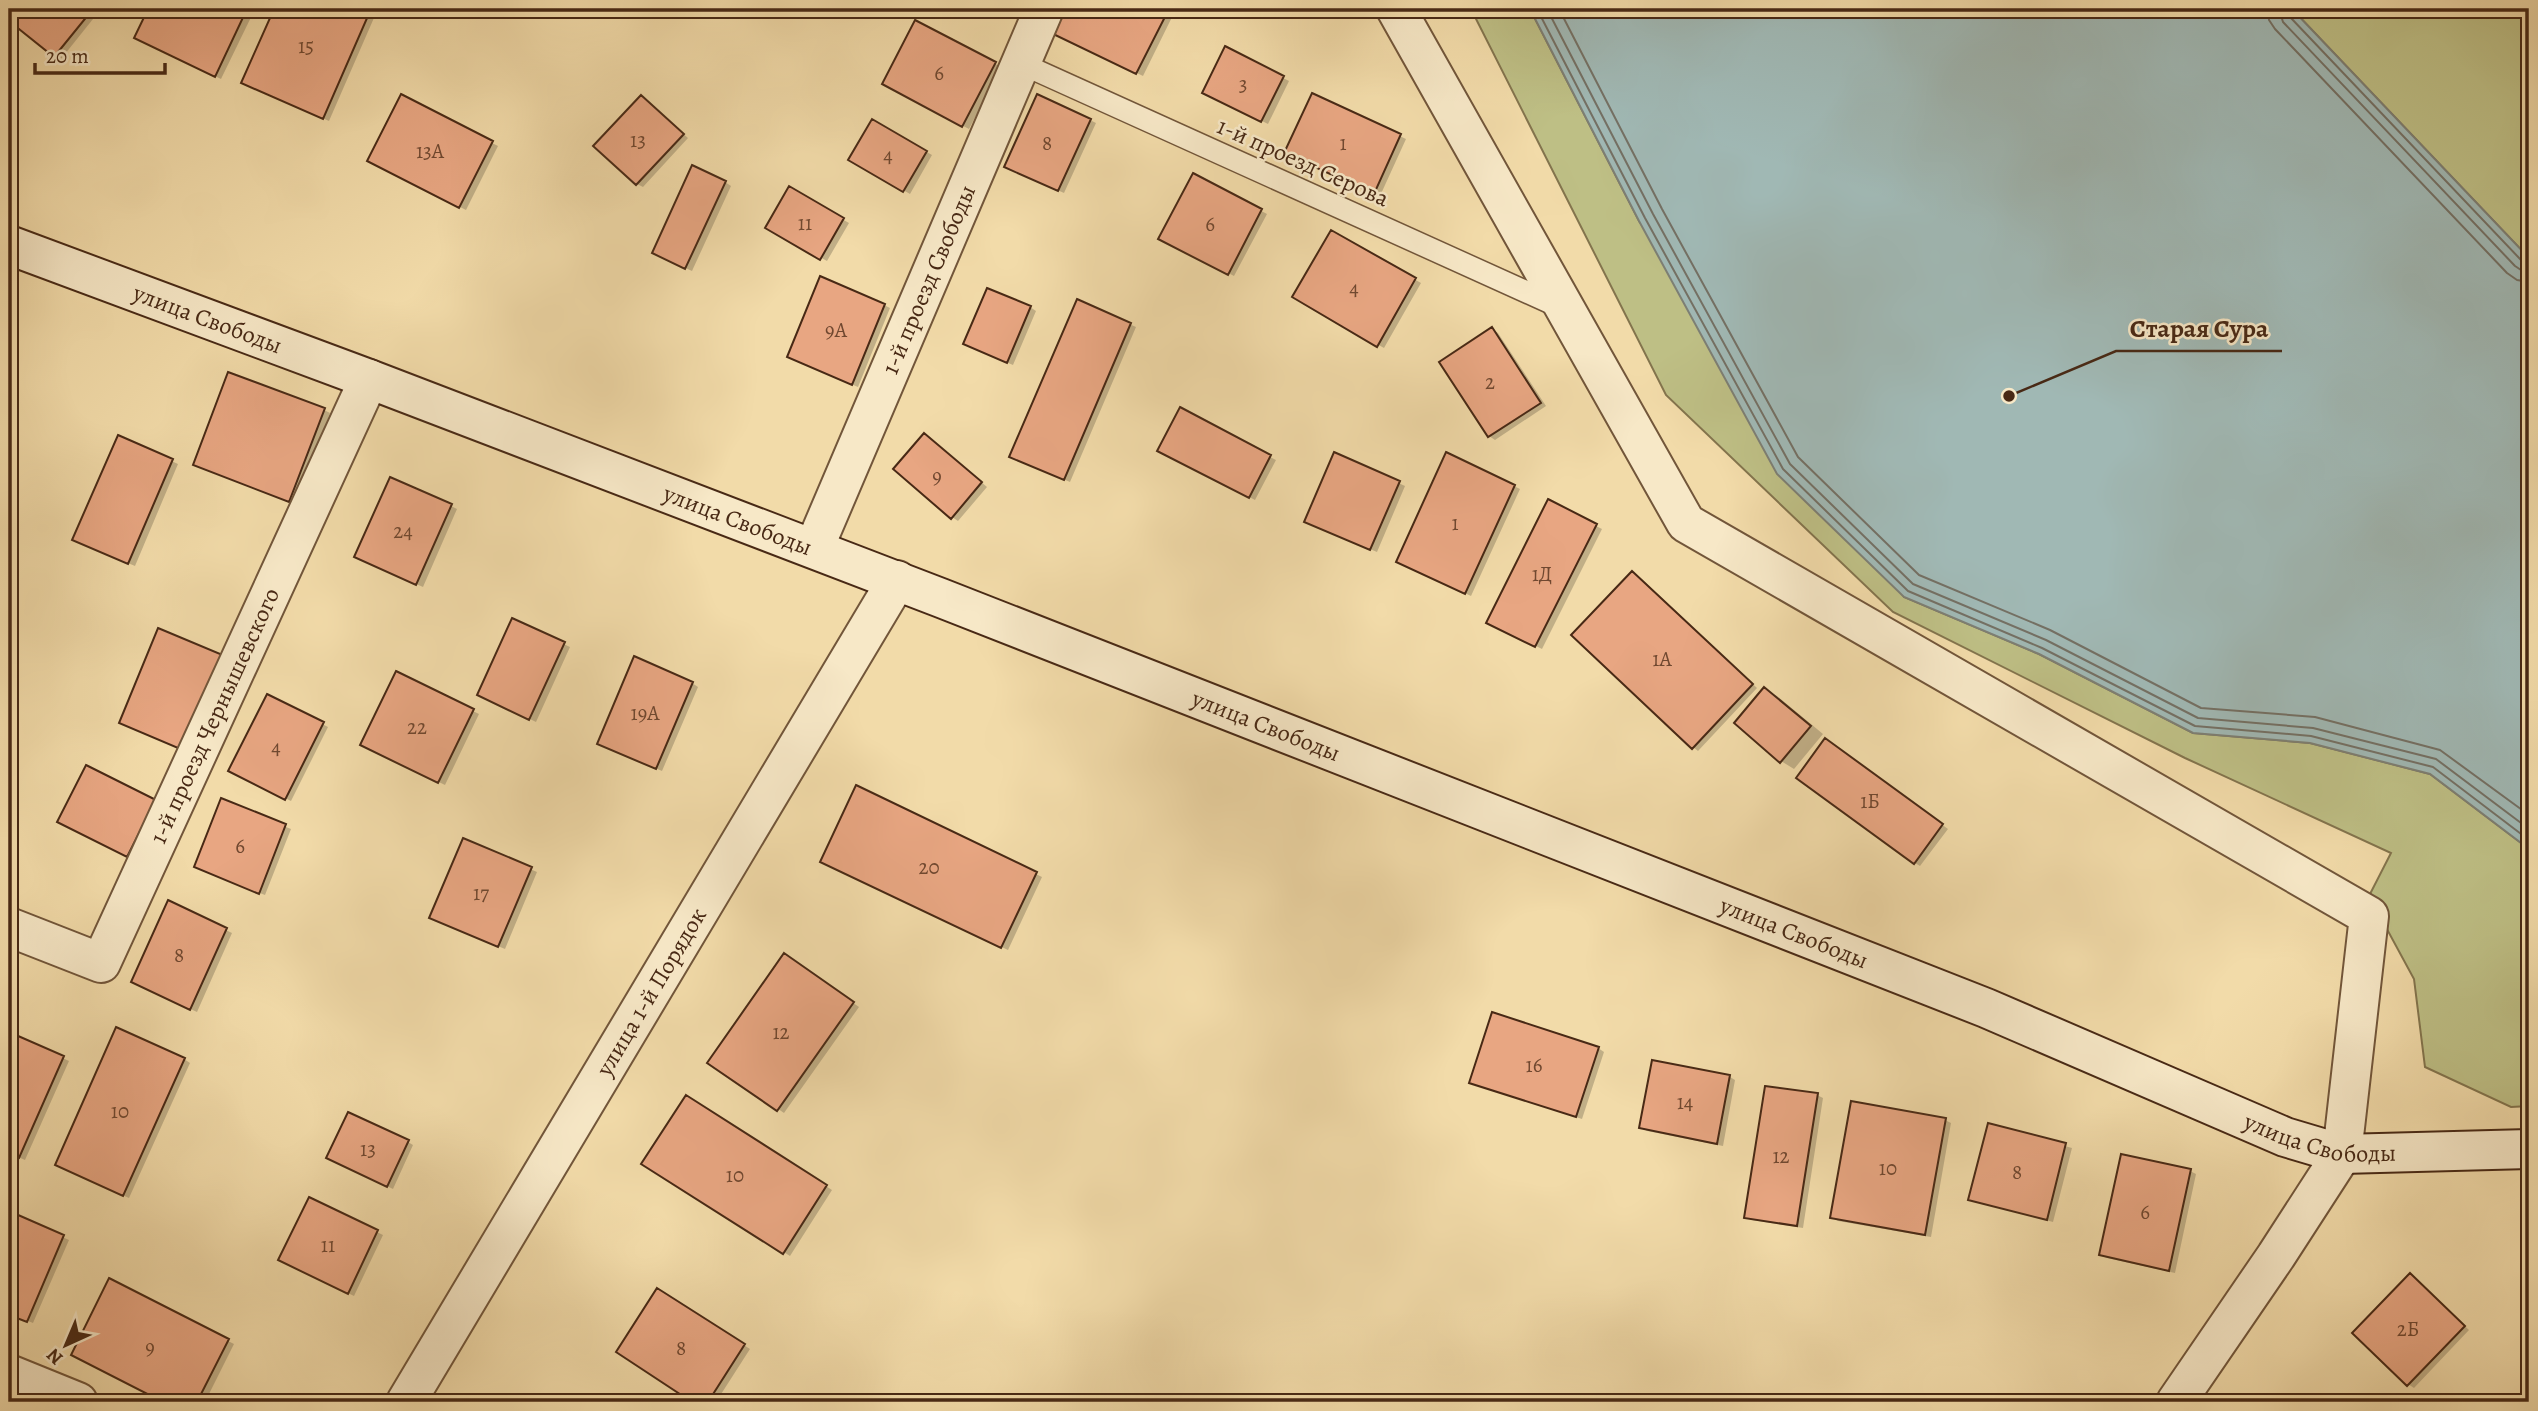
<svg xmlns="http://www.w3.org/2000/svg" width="2538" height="1411" viewBox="0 0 2538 1411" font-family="Alegreya,serif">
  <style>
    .green { fill: #bebf85; stroke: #83744d; stroke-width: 2 }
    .water { fill: #a0b8b4; stroke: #7d7f74; stroke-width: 2 }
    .shadow { fill: #0003 }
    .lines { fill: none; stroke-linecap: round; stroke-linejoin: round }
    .shore { stroke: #747064; stroke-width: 2 }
    .building { fill: #e8a682; stroke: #482915; stroke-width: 2 }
    .service-casing { stroke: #72563a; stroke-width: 24 }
    .minor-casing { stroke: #72563a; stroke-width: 42 }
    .secondary-casing { stroke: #482915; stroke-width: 42 }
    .service { stroke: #f7e8c7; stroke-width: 21 }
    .minor { stroke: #f7e8c7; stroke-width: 38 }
    .secondary { stroke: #f7e8c7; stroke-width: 38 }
    .labels { text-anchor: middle; stroke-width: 5; stroke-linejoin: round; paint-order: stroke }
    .number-label { font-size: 21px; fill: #704830 }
    .street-label { font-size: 24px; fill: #482915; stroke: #f7e8c7 }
    .leader { fill: none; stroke: #482915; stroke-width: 2.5 }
    .callout-dot { fill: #482915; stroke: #f7e8c7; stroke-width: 2.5 }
    .callout-label { font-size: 26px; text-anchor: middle; font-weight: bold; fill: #482915; stroke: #f7e8c7; stroke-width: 5; stroke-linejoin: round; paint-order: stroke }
  </style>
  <rect width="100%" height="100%" fill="#f2dba9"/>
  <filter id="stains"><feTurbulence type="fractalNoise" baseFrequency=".00286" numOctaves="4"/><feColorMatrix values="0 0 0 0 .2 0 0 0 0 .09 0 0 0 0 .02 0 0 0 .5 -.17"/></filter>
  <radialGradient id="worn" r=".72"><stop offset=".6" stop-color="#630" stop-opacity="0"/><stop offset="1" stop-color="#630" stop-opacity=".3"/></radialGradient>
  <!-- green -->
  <path class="green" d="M1471,9h59l109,212 265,376 135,57 154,79 117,10 120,31 99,75v257l-18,1 -86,-40 -11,-88 -45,-83 22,-43 -206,-95 -292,-146 -227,-217z
    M2292,9h233l4,6v243z"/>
  <!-- water -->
  <path class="water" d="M1530,9h762l237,249v591l-99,-75 -120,-31 -117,-10 -154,-79 -135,-57 -127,-123 -138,-253z"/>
  <!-- shadow -->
  <path class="shadow" d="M9,9h92l-40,50 -52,-41z
    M150,9h105l-34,70 -85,-42z
    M276,9h98l3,2 -48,110 -86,-38z
    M1062,9h114l-33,67 -86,-42z
    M916,22l85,45 -32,62 -85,-45z
    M1226,49l63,32 -21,43 -64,-32z
    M1313,95l93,44 -26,57 -88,-41z
    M401,97l97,49 -32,64 -97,-49z
    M641,97l47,41 -45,49 -6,-3z
    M1090,120l6,3 -32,70 -52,-23z
    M873,121l59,34 -22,39 -60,-35z
    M1194,175l73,39 -33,62 -73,-38z
    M725,182l6,4 -39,85 -32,-15z
    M790,189l59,34 -22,38 -60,-34z
    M1331,232l90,51 -37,65 -90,-51z
    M1078,301l58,26 -66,155 -53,-23z
    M884,305l6,3 -32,79 -63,-27z
    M1030,307l6,4 -23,54 -42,-18z
    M1492,329l6,4 48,73 -51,34 -6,-4z
    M324,410l6,3 -34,91 -95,-36z
    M1180,410l96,50 -21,40 -96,-50z
    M119,437l59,27 -43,102 -55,-23z
    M930,438l57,49 -29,34 -6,-4z
    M1335,454l70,32 -28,66 -65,-28z
    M1514,486l6,3 -49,107 -67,-32z
    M1549,502l53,27 -60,120 -48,-24z
    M451,506l6,3 -34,78 -61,-27z
    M1638,576l119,112 -59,63 -5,-4z
    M512,620l58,27 -34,75 -51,-25z
    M397,674l82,40 -34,71 -77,-38z
    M692,683l6,4 -36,84 -57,-25z
    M1764,689l13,7 46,38 -29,35 -13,-8z
    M267,696l61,31 -37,74 -61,-31z
    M1832,744l116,85 -28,37 -5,-3z
    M857,787l185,90 -34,73 -180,-85z
    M222,801l69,28 -26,66 -63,-25z
    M464,840l73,32 -32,77 -68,-28z
    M168,903l64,30 -35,79 -58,-27z
    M790,959l69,48 -75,106 -74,-51z
    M9,1033l60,28 -44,99 -16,-7z
    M1598,1048l6,4 -22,67 -105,-34z
    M184,1059l6,4 -61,135 -66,-30z
    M1730,1077l5,3 -12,66 -76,-15 -6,-4z
    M1817,1095l6,3 -20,130 -51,-8 -6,-3z
    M687,1097l145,93 -42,66 -146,-92z
    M1945,1120l6,3 -20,114 -93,-16 -6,-4z
    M1989,1125l83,23 -19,74 -83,-23z
    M408,1142l5,3 -20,44 -58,-28z
    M2190,1171l6,3 -21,99 -68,-15 -6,-3z
    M309,1199l74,36 -29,61 -68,-33z
    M9,1213l60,27 -36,83 -24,-10z
    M2410,1275l59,55 -55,58 -6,-4z
    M110,1281l124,63 -29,58h-39l-93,-48z
    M658,1290l92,59 -34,53h-21l-77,-50z"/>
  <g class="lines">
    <!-- shore -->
    <path class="shore" d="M1537,9l108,209 138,251 125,122 134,57 153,78 116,10 122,31 96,73
      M1547,9l106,205 137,250 123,120 133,56 152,78 115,10 123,31 93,70
      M1559,9l103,200 136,248 121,118 131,55 151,78 114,9 125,33 89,65
      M2268,9l1,11 6,9 232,244 10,7 12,2
      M2279,9l4,13 232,244 6,4 8,1
      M2287,9l3,8 231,243 8,2"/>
  </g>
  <!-- building -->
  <path class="building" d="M9,9h84l-39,48 -45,-36z
    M148,9h99l-32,68 -81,-39z
    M274,9h97l-48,110 -82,-36z
    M1061,9h108l-33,65 -87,-42z
    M915,20l81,42 -34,65 -80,-43z
    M1225,46l59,30 -23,46 -59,-29z
    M1312,93l89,41 -27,60 -90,-41z
    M401,94l92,47 -34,67 -92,-47z
    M1037,94l54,25 -33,72 -54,-24z
    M641,95l43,39 -48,51 -43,-39z
    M872,119l55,32 -24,41 -55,-32z
    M692,165l34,16 -41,88 -33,-16z
    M1193,173l69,36 -34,66 -70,-36z
    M789,186l55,32 -24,42 -55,-32z
    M1331,230l85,48 -39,69 -85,-50z
    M820,276l65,28 -33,81 -65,-28z
    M987,288l44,18 -24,57 -44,-19z
    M1077,299l54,24 -67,157 -55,-23z
    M1492,327l49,76 -53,34 -49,-75z
    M228,372l97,36 -36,94 -96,-37z
    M1180,407l91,48 -22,43 -92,-47z
    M924,433l58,49 -31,37 -58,-50z
    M118,435l55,24 -45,105 -56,-24z
    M1334,452l66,29 -30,69 -66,-28z
    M1446,452l69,33 -50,109 -69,-32z
    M390,477l62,27 -36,81 -62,-28z
    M1548,499l49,25 -62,123 -49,-24z
    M1632,571l121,113 -61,65 -121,-114z
    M512,618l53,24 -36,78 -52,-25z
    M158,628l67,28 -40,95 -66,-28z
    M634,656l59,26 -37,87 -59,-25z
    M396,671l78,38 -36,74 -78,-38z
    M1764,687l47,39 -31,37 -46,-40z
    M267,694l57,28 -39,78 -57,-29z
    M1825,738l118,86 -29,40 -118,-86z
    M86,765l70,35 -29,57 -70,-35z
    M856,785l181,87 -36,76 -181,-86z
    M221,798l65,26 -27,70 -65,-27z
    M463,838l69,29 -34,80 -69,-29z
    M168,900l59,28 -37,82 -59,-28z
    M784,953l70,49 -77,109 -70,-48z
    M1492,1012l107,35 -23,70 -107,-34z
    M116,1027l69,31 -62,138 -68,-31z
    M9,1032l55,24 -45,102 -10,-4z
    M1652,1060l78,15 -13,69 -78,-16z
    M1765,1086l53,7 -21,133 -53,-8z
    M686,1095l141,90 -44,69 -142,-90z
    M1851,1101l95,17 -21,117 -95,-17z
    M348,1112l61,28 -22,47 -61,-29z
    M1988,1123l78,20 -19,77 -79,-20z
    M2121,1154l70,15 -22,102 -70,-16z
    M309,1197l69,33 -30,64 -70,-34z
    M9,1211l55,24 -37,87 -18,-7z
    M2410,1273l55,53 -58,60 -55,-53z
    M109,1278l120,61 -32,63h-34l-92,-47z
    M657,1288l88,56 -37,58h-16l-76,-50z"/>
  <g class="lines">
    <defs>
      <path id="service" d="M1020,63l542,245"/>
      <g id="minor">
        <path d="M1396,9l290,514 683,393 -27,238 -66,102 -100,146"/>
        <path id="s1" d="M814,548l230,-539"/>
        <path id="s2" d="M9,927l92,36 268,-584"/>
        <path d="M9,1374l69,28"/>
        <path id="s3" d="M406,1402l491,-822"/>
      </g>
      <g id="secondary">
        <path id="s4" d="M9,245l360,134 572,219 1045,410 299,129 57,17 187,-5"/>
      </g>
    </defs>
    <!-- service casing -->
    <use href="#service" class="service-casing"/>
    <!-- minor casing -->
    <use href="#minor" class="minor-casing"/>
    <!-- secondary casing -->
    <use href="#secondary" class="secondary-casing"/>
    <!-- service -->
    <use href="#service" class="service"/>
    <!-- minor -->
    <use href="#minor" class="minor"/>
    <!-- secondary -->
    <use href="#secondary" class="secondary"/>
  </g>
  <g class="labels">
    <!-- number labels -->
    <g class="number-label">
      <text x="306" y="53">15</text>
      <text x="939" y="80">6</text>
      <text x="1243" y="91">3</text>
      <text x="638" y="147">13</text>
      <text x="1047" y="150">8</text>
      <text x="1343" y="150">1</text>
      <text x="430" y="158">13А</text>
      <text x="888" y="162">4</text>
      <text x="805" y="230">11</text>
      <text x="1210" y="231">6</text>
      <text x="1354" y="295">4</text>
      <text x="836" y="337">9А</text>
      <text x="1490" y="389">2</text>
      <text x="937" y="483">9</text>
      <text x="1455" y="530">1</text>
      <text x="403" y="538">24</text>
      <text x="1542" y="581">1Д</text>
      <text x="1662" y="666">1А</text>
      <text x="645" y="720">19А</text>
      <text x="417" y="734">22</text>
      <text x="276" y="754">4</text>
      <text x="1870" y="808">1Б</text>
      <text x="240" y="853">6</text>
      <text x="929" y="874">20</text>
      <text x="481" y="900">17</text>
      <text x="179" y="962">8</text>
      <text x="781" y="1039">12</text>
      <text x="1534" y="1072">16</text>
      <text x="1685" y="1109">14</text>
      <text x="120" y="1118">10</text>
      <text x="368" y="1156">13</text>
      <text x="1781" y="1163">12</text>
      <text x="1888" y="1175">10</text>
      <text x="2017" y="1179">8</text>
      <text x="735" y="1182">10</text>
      <text x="2145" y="1219">6</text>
      <text x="328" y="1252">11</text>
      <text x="2408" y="1336">2Б</text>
      <text x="150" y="1354">9</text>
      <text x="681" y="1355">8</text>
    </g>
    <!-- street labels -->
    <g class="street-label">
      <text transform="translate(1303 162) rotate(24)" y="8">1-й проезд Серова</text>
      <text dy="8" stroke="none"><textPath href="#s1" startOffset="292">1-й проезд Свободы</textPath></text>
      <text dy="8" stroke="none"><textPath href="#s4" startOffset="212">улица Свободы</textPath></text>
      <text dy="8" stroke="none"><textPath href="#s4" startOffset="779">улица Свободы</textPath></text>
      <text dy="8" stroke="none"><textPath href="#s2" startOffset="371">1-й проезд Чернышевского</textPath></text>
      <text dy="8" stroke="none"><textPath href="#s4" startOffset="1346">улица Свободы</textPath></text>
      <text dy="8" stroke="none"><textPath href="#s4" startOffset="1913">улица Свободы</textPath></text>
      <text dy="8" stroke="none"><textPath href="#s3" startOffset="478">улица 1-й Порядок</textPath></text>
      <text dy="8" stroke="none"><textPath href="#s4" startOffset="2480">улица Свободы</textPath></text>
    </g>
  </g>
  <!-- callouts -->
  <path class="leader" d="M2009 396L2116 351H2282"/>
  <circle class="callout-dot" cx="2009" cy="396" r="7"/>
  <g class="callout-label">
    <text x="2199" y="337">Старая Сура</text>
  </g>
  <!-- margin -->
  <rect width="2538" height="1411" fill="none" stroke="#f2dba9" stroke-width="35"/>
  <rect x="10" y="10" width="2517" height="1390" fill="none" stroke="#482915" stroke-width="3.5"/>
  <rect x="18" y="18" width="2503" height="1376" fill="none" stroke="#482915" stroke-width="2"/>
  <!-- north arrow -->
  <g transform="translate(66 1345) rotate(224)" stroke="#f7e8c7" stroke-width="5" paint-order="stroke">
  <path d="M0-5L12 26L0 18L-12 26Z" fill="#482915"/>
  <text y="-10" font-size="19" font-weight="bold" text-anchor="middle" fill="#482915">N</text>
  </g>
  <!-- scale -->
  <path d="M35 63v10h130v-10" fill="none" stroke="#482915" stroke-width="3.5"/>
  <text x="46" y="63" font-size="21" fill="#482915" stroke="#f7e8c7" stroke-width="5" paint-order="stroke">20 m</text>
  <rect width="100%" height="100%" filter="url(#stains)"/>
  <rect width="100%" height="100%" fill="url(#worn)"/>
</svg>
